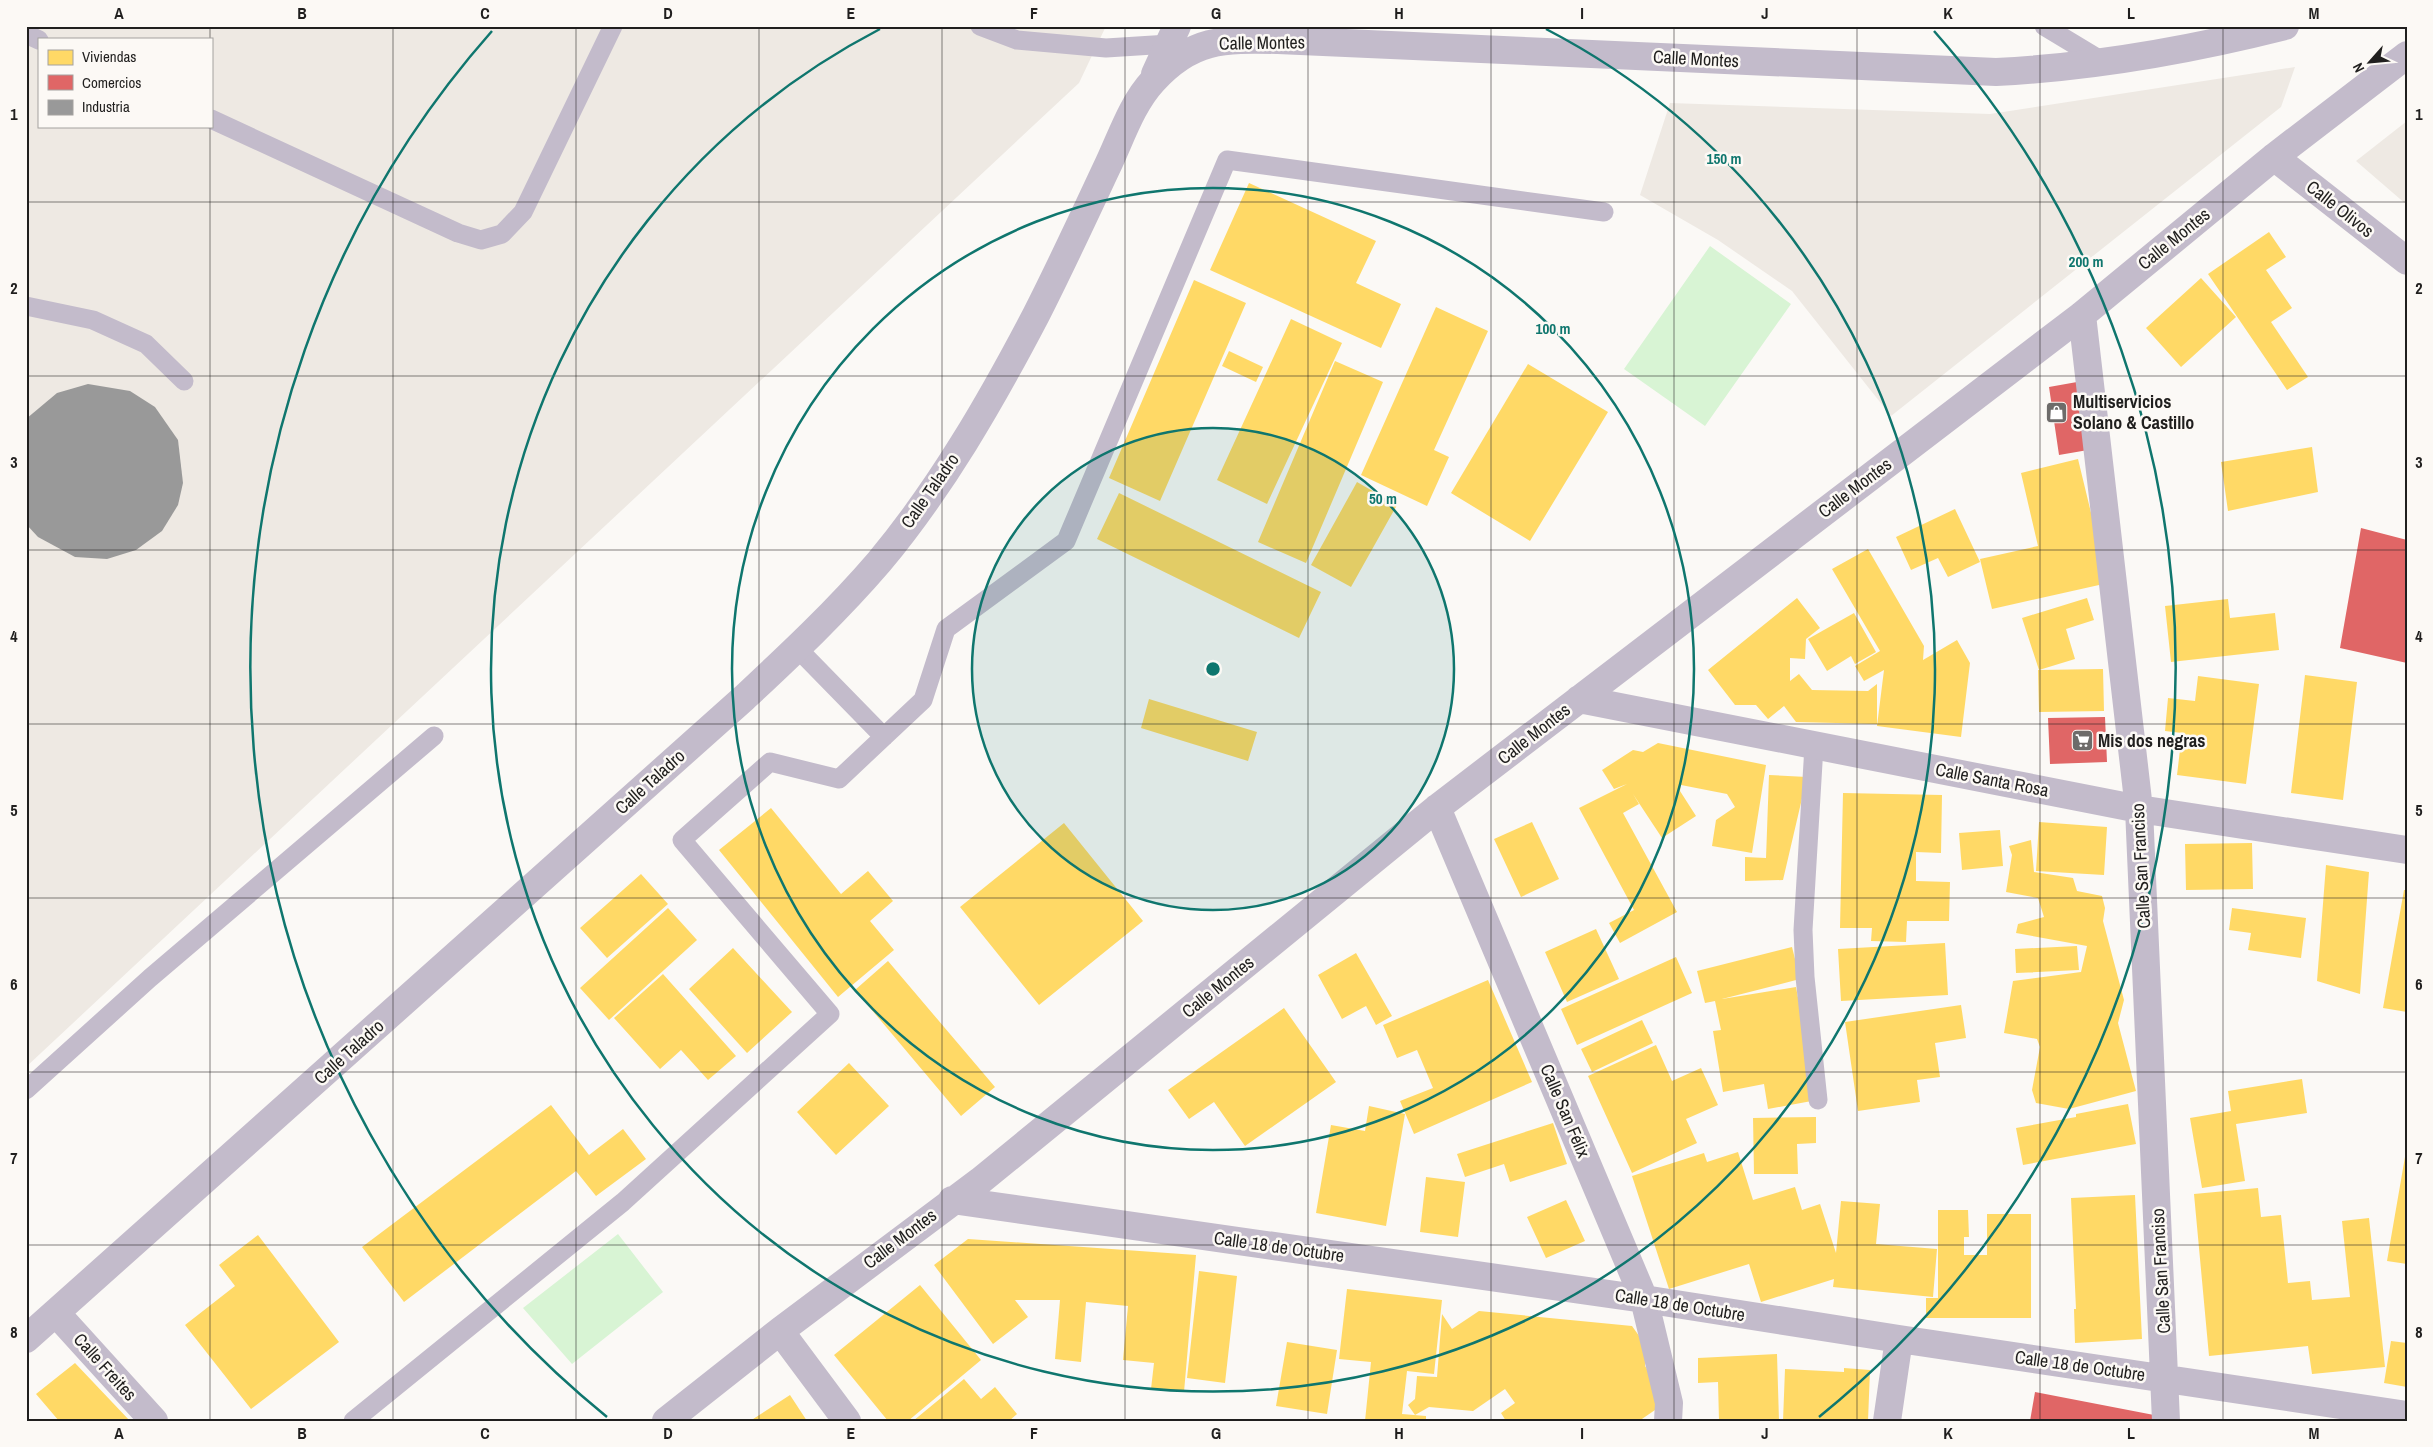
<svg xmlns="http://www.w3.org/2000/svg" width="2433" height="1447" viewBox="0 0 2433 1447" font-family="'Archivo Narrow',sans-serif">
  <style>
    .built { fill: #eee9e3; fill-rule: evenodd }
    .green { fill: #d8f4d4 }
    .homes { fill: #ffd966 }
    .shops { fill: #e06666 }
    .industry { fill: #999 }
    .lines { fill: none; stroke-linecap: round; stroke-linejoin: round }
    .lane { stroke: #c3bbcb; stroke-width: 19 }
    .street { stroke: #c3bbcb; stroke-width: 28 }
    .grid { fill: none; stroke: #201f1e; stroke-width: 1; stroke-opacity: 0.55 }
    .ring { fill: none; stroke: #0f766e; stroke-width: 2.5 }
    .labels { text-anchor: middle; stroke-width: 5; stroke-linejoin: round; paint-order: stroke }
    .street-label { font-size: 18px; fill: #201f1e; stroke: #fcf9f5 }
    .poi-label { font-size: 18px; font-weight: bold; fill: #201f1e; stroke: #fcf9f5; text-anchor: start }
    .centre { fill: #0f766e; stroke: #fcf9f5; stroke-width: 2.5 }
    .ring-label { font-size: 15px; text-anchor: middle; font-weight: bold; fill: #0f766e; stroke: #fcf9f5; stroke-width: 5; stroke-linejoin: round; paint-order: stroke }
    .neatline { fill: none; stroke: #201f1e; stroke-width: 2 }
    .grid-label { font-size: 16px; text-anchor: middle; font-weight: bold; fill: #201f1e }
  </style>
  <rect width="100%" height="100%" fill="#fbf9f6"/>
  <!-- built -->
  <path class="built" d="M26,26h1080l-27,57 -1053,984zM39,39h172v87h-172z
    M2295,67l-14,40 -390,309 -99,-125 -74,-51 -78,-45 30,-92 320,11z
    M2407,121v84l-51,-44z"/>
  <!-- green -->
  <path class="green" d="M1710,246l81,58 -86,122 -81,-57z
    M618,1234l45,58 -91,72 -49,-56z"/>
  <!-- homes -->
  <path class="homes" d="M1249,183l127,58 -20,42 45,21 -20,44 -171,-78z
    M2269,232l17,25 -20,13 26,38 -21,14 37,55 -21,13 -79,-116z
    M2201,278l35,39 -55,50 -35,-39z
    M1194,280l52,23 -86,198 -51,-23z
    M1436,307l52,24 -54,119 15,7 -22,49 -66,-31z
    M1291,319l51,24 -75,161 -50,-24z
    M1229,351l34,16 -7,15 -34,-16z
    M1335,361l48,21 -77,181 -48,-21z
    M1528,364l80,48 -78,129 -79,-48z
    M2312,447l6,45 -90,19 -7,-49z
    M2078,459l30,124 -116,26 -12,-50 58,-13 -17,-73z
    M1357,482l40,23 -46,82 -40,-22z
    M1119,493l202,99 -22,46 -202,-99z
    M1955,509l25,53 -32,15 -10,-19 -27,12 -15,-33z
    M1868,549l56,97 -1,14 34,-20 13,23 -9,74 -84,-11 7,-56 -20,11 -9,-15 25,-15 -48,-82z
    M1797,598l23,30 -14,11 -1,20 -15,-1v23l9,-7 13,16 56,1 9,-7v40l-81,-2 -12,-16 -16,13 -12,-14h-21l-27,-35z
    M2087,598l7,22 -28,9 9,30 -36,11 -17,-52z
    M2228,599l2,19 45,-5 4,37 -108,12 -6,-56z
    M1854,613l22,39 -21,12 -4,-8 -24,15 -19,-32z
    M2103,669l1,42 -65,1 -1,-42z
    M2305,675l52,7 -14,118 -52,-7z
    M2198,676l61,8 -13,100 -69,-9 5,-42 -17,-2 3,-33 27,3z
    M1149,699l108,33 -9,29 -107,-33z
    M1658,743l108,22 -14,88 -40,-7 4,-26 19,-13 -8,-13 -46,-9 -1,6 16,25 -34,22 -29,-44 6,10 -16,9 54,99 -57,31 -11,-20 25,-13 -55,-102 48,-24 -13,5 -12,-19 31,-20 10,2z
    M1769,775l38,2 -24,103 -38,1v-24l21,1z
    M1843,793l99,2 -1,58 -25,-1v29l34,1 -1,39h-42l-1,21 -35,-1 1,-13h-32z
    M771,808l70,86 27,-23 25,30 -23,20 24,29 -56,47 -119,-147z
    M1532,822l27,57 -38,18 -27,-58z
    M2039,822l68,5 -3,48 -68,-4z
    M1064,823l79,98 -104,84 -79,-98z
    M2000,830l3,36 -41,4 -3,-37z
    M2031,840l3,32 39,6 4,13 25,5 3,12 -2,13 21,79 -6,23 18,68 -67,18 -33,-6 -4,-13 8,-43 -3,-8 -33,-6 9,-52 68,-9 6,-26 -71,-13 2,-9 26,-7 -6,-19 -32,-6 6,-37 -3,-9z
    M2252,843l1,46 -67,1 -1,-46z
    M2326,865l43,7 -9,122 -43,-13z
    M641,874l27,30 -61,54 -27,-30z
    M2404,890h3v122l-24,-4z
    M668,908l29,32 -88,80 -29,-32z
    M2232,908l74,10 -5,40 -53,-8 3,-17 -22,-3z
    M1596,929l23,50 -52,23 -22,-50z
    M1945,943l3,52 -107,6 -3,-52z
    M2077,946l2,24 -63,3 -1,-24z
    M1792,947l8,32 -78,20 74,-12 21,113 -49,9 -4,-25 -41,8 -10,-61 8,-1 -6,-29 -10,2 -8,-32z
    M733,948l59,64 -45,41 -58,-64z
    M1356,953l36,63 -16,9 -10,-19 -24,13 -24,-44z
    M1676,957l16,36 -115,52 -16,-36z
    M888,961l107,126 -34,29 -106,-126z
    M663,974l73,82 -28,24 -27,-30 -21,19 -46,-51z
    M1488,980l44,102 -118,52 -14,-33 33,-13 -16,-38 -20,8 -14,-33z
    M1961,1005l5,33 -31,5 5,34 -23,3 3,22 -62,9 -13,-89z
    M1284,1008l52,74 -91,64 -31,-44 -25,17 -21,-29z
    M1642,1020l11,23 -61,29 -11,-23z
    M1656,1045l16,36 29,-13 17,37 -32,14 11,24 -65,30 -44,-97z
    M849,1063l40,43 -53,49 -39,-43z
    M2302,1079l5,34 -71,11 9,57 -43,7 -12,-70 41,-7 -3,-20z
    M2128,1104l8,40 -113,21 -7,-37 60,-11v-3z
    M551,1105l38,50 34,-26 23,30 -50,37 -20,-25 -172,131 -42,-55z
    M1369,1106l36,8 -19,112 -70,-13 15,-88 34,6z
    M1816,1117v26l-19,1 1,30h-44l-1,-56z
    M1553,1123l14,41 -57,18 -6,-18 -39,13 -8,-23z
    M2406,1151h1v113l-20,-3z
    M1738,1152l15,48 42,-13 7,23 18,-6 16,49 5,-52 39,3 -4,40 61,5 -4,48 -100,-10 1,-8 -73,23 -12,-38 -80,25 -37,-113 72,-23 3,9z
    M1426,1177l39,5 -7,55 -38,-5z
    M2258,1188l3,29 20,-2 7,68 22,-2 2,19 38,-3 -8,-76 27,-3 16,149 -73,7 -4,-28 -99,10 -15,-162z
    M2135,1195l7,144 -67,4 -1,-34h2l-5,-111z
    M1566,1200l19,41 -39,17 -19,-41z
    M1938,1210h30l1,27h-5v18h23v-41h44v104h-105v-20h12z
    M258,1235l81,107 -88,67 -66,-84 50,-39 -16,-21z
    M968,1239l228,16 -12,137 -33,-3 3,-26 -31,-3 5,-54 -42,-4 -5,60 -26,-3 5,-59h-45l13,17 -35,27 -59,-79z
    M1199,1271l38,5 -12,107 -38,-5z
    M920,1285l61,75 -73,61h-20l-54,-66z
    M1347,1289l95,11 -8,74 -27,-3 -5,43 24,2v5h-61l6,-59 -32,-3z
    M1479,1311l153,15 15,21 -2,19 13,19 -3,25 -16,11h-133l-5,-8 14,-10 -10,-14 -32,22 -44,-4 -14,8 -7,-10 7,-6 2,-23 20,1 5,-63 10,15z
    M2391,1341l16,2v44l-23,-4z
    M1287,1342l50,8 -10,64 -51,-8z
    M1777,1354l2,67h-60l-1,-39 -20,1v-25z
    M75,1363l55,58h-71l-23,-27z
    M1844,1368l26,2 -2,51h-85l2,-52 59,3z
    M964,1379l17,20 14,-12 22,27 -8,7h-96z
    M790,1395l17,26h-57z"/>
  <!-- shops -->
  <path class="shops" d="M2077,382l11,68 -29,5 -10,-68z
    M2361,528l46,12v123l-67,-15z
    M2105,717l2,45 -57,2 -2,-46z
    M2035,1392l119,23 -1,6h-123z"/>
  <!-- industry -->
  <path class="industry" d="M88,384l42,7 25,16 23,33 5,43 -5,22 -16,26 -26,19 -29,9 -32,-2 -37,-20 -12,-13v-105l31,-26z"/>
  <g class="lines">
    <!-- lane -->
    <path class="lane" d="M980,26l37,14 89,8 63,-4
      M2044,26l58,35
      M26,34l13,6
      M211,119l247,114 23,7 21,-6 21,-22 90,-186
      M26,306l67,14 53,24 38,37
      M797,648l87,89
      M1814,746l-11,184 2,47 13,123
      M26,1090l124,-112 284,-242
      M353,1421l270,-219 207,-188 -148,-174 88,-78 69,17 84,-79 23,-71 120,-88 161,-381 377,52"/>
    <!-- street -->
    <path class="street" d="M1155,74l22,-48
      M2274,157l133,104
      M2082,315l57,494 27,612
      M1579,699l560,110 268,41
      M1437,808l207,491 25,104 -1,18
      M952,1200l692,99 255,40 508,76
      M56,1313l98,108
      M780,1331l67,90
      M26,1339l718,-641c47,-44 93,-87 135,-136 62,-74 112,-161 157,-247 25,-49 48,-99 71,-148 14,-29 24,-62 46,-86 39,-43 71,-42 125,-41l718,32c98,-5 194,-22 289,-46
      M666,1421l114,-90 200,-150 457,-373 645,-493 192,-158 133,-102
      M1887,1421l12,-82"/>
  </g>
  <!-- grid -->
  <path class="grid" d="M210,26v13M393,26v1395M576,26v1395M759,26v1395M942,26v1395M1125,26v1395M1308,26v1395M1491,26v1395M1674,26v1395M1857,26v1395M2040,26v1395M2223,26v1395M210,126v1295M26,202h2381M26,376h2381M26,550h2381M26,724h2381M26,898h2381M26,1072h2381M26,1245h2381"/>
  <!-- distance rings -->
  <circle cx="1213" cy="669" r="241" fill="#0f766e" fill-opacity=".12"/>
  <g class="ring">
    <circle cx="1213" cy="669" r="241"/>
    <circle cx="1213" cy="669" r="481"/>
    <path d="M1546 29A722 722 0 1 1 880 29"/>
    <path d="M607 1417A963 963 0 0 1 492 31M1934 31A963 963 0 0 1 1819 1417"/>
  </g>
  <!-- icons -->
  <defs>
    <symbol id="shop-square" viewBox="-11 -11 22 22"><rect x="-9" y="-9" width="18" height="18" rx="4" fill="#6d6b6a" stroke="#fcf9f5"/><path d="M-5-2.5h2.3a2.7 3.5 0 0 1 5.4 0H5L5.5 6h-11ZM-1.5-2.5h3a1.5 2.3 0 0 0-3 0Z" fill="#fff"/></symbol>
    <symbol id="supermarket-square" viewBox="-11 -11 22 22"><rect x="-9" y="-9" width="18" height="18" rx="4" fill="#6d6b6a" stroke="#fcf9f5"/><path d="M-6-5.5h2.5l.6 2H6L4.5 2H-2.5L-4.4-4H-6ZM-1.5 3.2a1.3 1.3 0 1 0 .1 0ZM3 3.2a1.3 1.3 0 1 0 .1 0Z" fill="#fff"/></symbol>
  </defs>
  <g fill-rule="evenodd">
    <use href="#shop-square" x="2044" y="400" width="25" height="25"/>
    <use href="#supermarket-square" x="2070" y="728" width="25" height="25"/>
  </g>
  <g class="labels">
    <!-- street labels -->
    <g class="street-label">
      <text transform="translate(1262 43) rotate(-1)" y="6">Calle Montes</text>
      <text transform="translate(1696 59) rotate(3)" y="6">Calle Montes</text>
      <text transform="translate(2340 209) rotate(38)" y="6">Calle Olivos</text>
      <text transform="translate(2174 239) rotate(-39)" y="6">Calle Montes</text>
      <text transform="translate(1855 488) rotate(-37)" y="6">Calle Montes</text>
      <text transform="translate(930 491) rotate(-55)" y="6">Calle Taladro</text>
      <text transform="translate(1534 734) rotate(-38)" y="6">Calle Montes</text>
      <text transform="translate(1992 780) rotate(11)" y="6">Calle Santa Rosa</text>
      <text transform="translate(650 782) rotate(-42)" y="6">Calle Taladro</text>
      <text transform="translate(2141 866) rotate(-93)" y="6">Calle San Franciso</text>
      <text transform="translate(1218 987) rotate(-39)" y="6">Calle Montes</text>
      <text transform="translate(349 1052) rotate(-42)" y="6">Calle Taladro</text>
      <text transform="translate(1565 1111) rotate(67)" y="6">Calle San Félix</text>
      <text transform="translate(900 1239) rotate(-37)" y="6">Calle Montes</text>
      <text transform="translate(1279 1247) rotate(8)" y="6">Calle 18 de Octubre</text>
      <text transform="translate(2161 1271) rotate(-93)" y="6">Calle San Franciso</text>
      <text transform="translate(1680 1305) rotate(9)" y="6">Calle 18 de Octubre</text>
      <text transform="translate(2080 1366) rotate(8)" y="6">Calle 18 de Octubre</text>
      <text transform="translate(105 1367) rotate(48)" y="6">Calle Freites</text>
    </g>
    <!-- poi labels -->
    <g class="poi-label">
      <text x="2073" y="408">Multiservicios<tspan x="2073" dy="21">Solano &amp; Castillo</tspan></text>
      <text x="2098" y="747">Mis dos negras</text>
    </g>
  </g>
  <circle cx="1213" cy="669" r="8" class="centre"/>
  <g class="ring-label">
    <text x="1724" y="164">150 m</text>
    <text x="2086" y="267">200 m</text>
    <text x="1553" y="334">100 m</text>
    <text x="1383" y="504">50 m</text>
  </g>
  <!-- border -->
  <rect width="2433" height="1447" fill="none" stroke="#fcf9f5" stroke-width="55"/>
  <!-- legend -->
  <rect x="38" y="38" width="175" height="90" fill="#fcf9f5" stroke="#a4a29f"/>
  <rect x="48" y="50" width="25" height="15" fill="#ffd966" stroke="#a4a29f"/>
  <text x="82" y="62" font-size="15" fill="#201f1e">Viviendas</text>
  <rect x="48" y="75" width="25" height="15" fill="#e06666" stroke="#a4a29f"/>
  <text x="82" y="88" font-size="15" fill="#201f1e">Comercios</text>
  <rect x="48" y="100" width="25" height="15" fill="#999999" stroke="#a4a29f"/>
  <text x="82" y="112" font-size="15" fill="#201f1e">Industria</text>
  <!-- north arrow -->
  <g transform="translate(2370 62) rotate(243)" stroke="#fcf9f5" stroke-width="4" paint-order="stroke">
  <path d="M0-4L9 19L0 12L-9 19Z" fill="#201f1e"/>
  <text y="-8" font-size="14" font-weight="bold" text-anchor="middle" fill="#201f1e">N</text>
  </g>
  <rect x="28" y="28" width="2378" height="1392" class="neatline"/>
  <g class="grid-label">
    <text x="119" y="19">A</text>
    <text x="302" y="19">B</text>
    <text x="485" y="19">C</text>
    <text x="668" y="19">D</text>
    <text x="851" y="19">E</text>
    <text x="1034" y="19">F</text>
    <text x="1216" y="19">G</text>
    <text x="1399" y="19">H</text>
    <text x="1582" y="19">I</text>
    <text x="1765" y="19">J</text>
    <text x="1948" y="19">K</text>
    <text x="2131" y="19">L</text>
    <text x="2314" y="19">M</text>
    <text x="14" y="120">1</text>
    <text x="2419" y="120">1</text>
    <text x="14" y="294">2</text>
    <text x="2419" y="294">2</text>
    <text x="14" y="468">3</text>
    <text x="2419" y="468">3</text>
    <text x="14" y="642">4</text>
    <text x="2419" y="642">4</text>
    <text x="14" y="816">5</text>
    <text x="2419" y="816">5</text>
    <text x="14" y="990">6</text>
    <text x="2419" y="990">6</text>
    <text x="14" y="1164">7</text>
    <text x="2419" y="1164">7</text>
    <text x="14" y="1338">8</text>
    <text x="2419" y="1338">8</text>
    <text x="119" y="1439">A</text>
    <text x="302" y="1439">B</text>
    <text x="485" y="1439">C</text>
    <text x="668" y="1439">D</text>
    <text x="851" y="1439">E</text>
    <text x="1034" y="1439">F</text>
    <text x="1216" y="1439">G</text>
    <text x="1399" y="1439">H</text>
    <text x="1582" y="1439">I</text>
    <text x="1765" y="1439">J</text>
    <text x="1948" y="1439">K</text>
    <text x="2131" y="1439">L</text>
    <text x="2314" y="1439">M</text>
  </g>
</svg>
